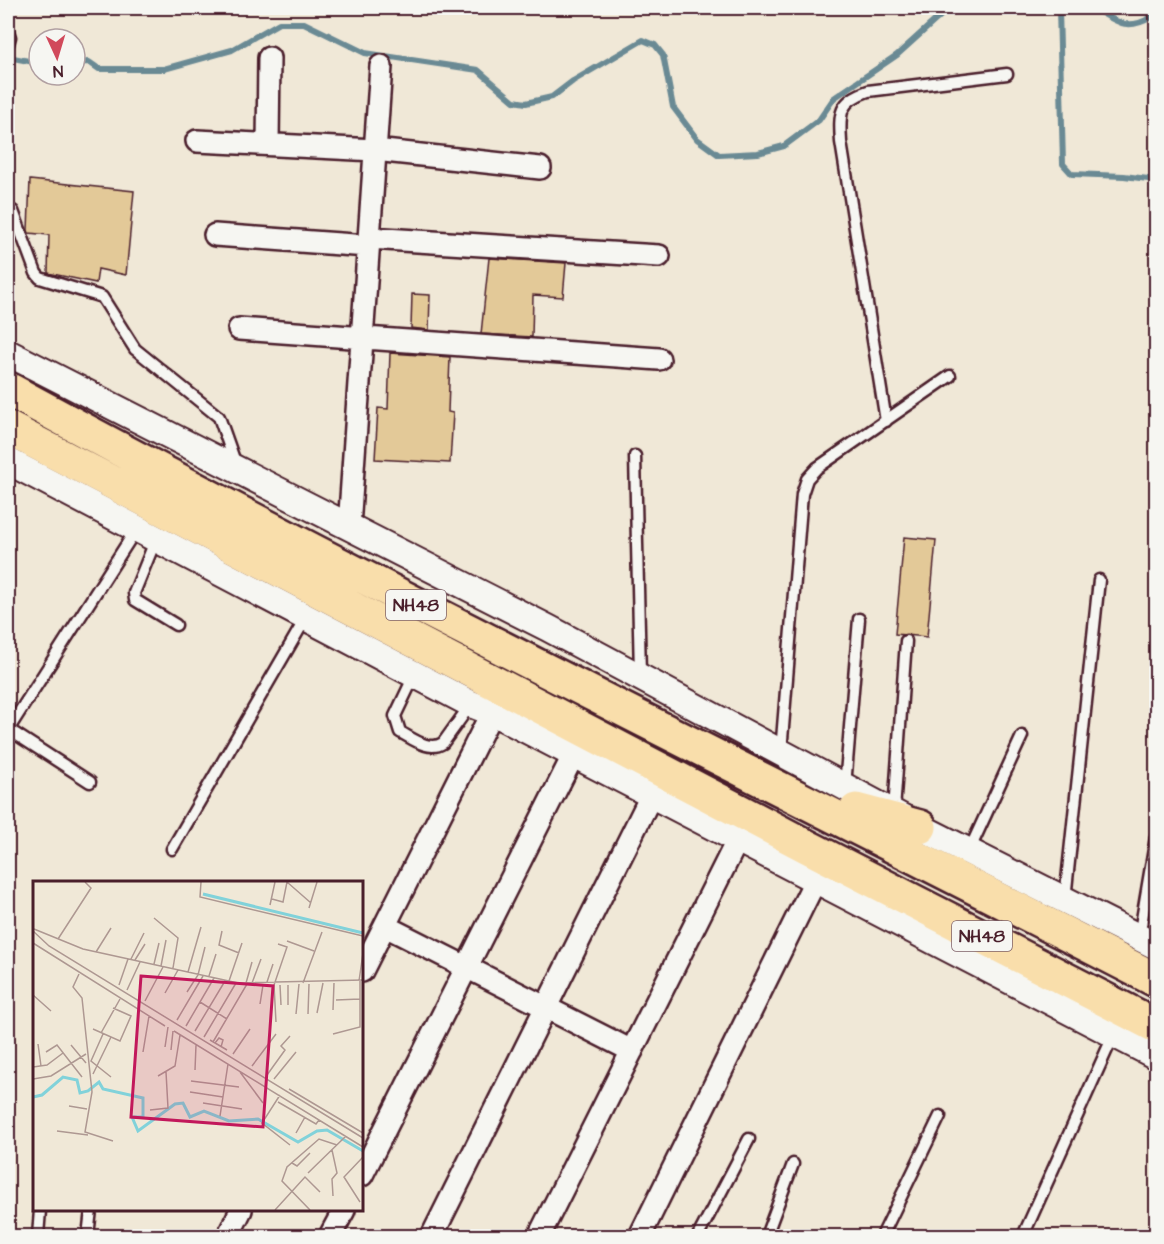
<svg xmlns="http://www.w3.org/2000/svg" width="1164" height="1244" viewBox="0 0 1164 1244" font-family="'Architects Daughter',sans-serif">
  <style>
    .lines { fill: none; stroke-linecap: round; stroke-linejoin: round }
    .stream { stroke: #6b8a94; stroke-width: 6 }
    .building { fill: #e3c998; stroke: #4a1f2b; stroke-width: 1.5 }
    .service-casing { stroke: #4a1f2b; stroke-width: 15 }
    .minor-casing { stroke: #4a1f2b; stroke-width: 26 }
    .tertiary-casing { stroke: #4a1f2b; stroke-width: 30 }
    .trunk-casing { stroke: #4a1f2b; stroke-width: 38 }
    .service { stroke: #f6f6f2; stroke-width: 10 }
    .minor { stroke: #f6f6f2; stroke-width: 21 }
    .tertiary { stroke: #f6f6f2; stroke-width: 26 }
    .trunk { stroke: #f9deab; stroke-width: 33 }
    .labels { text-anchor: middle; stroke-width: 6; stroke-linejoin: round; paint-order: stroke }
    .shield { fill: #f6f6f2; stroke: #7e6067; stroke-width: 1.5 }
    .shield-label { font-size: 18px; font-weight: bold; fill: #4a1f2b }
    .inset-river { fill: none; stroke: #81d2da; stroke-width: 3 }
    .inset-road { fill: none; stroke: #ae9892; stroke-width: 1.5 }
    .view { fill: #c2185b; fill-opacity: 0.15; stroke: #c2185b; stroke-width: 3 }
    .inset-edge { fill: none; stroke: #4a1f2b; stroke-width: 3 }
  </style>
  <rect width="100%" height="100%" fill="#f0e8d7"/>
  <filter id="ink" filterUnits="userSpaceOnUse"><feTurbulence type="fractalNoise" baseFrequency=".0167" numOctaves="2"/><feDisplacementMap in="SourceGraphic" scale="12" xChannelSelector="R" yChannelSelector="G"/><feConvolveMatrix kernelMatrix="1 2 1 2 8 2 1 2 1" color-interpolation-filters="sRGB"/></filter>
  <g filter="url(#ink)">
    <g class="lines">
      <!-- stream -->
      <path class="stream" d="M1063,8l-4,1 4,155 9,10 52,2 32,4
        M1093,8c22,12 32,24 57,10l2,-10
        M8,57l31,6
        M75,63l14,-1 10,7h65l68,-19 47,-27h25l61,30 113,17 36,31 12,2 26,-6 21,-16 70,-41 12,5 8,10 10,52 24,32 22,16 39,-2 26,-7 35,-26 15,-22 63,-43 52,-47"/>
    </g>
    <!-- building -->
    <path class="building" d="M30,180l104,11 -8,84 -28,-6 -2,14 -48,-10 1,-38 -20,-2 -1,-3z
      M489,258l77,5 -3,34 -30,-2 -1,42 -51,-3z
      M412,294l18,1 -1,35 -18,-2z
      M390,353l60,4 -2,55 5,1 -3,50 -75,-4 3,-51 10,1z
      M904,537l32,3 -9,97 -32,-3z"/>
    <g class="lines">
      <defs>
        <path id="service" d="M8,31l2,6 -2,7
          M13,211l23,62 4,5 62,19 33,52 84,68 17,48
          M886,421l-45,-279c-2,-29 -2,-41 27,-51l139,-17
          M635,456l5,218
          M156,539l-22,54 1,7 41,25
          M415,674l-20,42 5,16c13,7 29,20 43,11l28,-39
          M8,729l82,53
          M8,730l129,-202
          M781,752l21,-258 5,-15 10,-11 133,-92
          M845,786l14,-167
          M894,811l12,-170
          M172,849l135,-233
          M969,851l53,-115
          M1065,899l34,-319
          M1139,937l17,-100
          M38,1236l2,-26
          M88,1236l3,-26
          M698,1236l51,-97
          M766,1236l27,-72
          M882,1236l58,-120
          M1023,1236l91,-202"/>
        <path id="minor" d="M197,141l178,9 165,18
          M268,144l1,-86
          M215,235l153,11
          M369,238l290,18
          M239,329l420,30
          M349,527l32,-461
          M385,926l247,125
          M362,971l130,-259
          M362,1175l212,-421
          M228,1236l13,-26
          M330,1236l14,-26
          M432,1236l220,-442
          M539,1236l199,-397
          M640,1236l176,-357"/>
        <path id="tertiary" d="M8,353l540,275 372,199 236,119
          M8,461l463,243 21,8 664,344"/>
        <path id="trunk" d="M8,389c378,206 766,394 1148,591
          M8,428l800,419 348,179
          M856,810l64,17"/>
      </defs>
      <!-- service casing -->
      <use href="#service" class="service-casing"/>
      <!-- minor casing -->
      <use href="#minor" class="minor-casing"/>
      <!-- tertiary casing -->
      <use href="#tertiary" class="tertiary-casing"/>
      <!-- trunk casing -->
      <use href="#trunk" class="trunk-casing"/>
      <!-- service -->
      <use href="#service" class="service"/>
      <!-- minor -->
      <use href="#minor" class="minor"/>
      <!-- tertiary -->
      <use href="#tertiary" class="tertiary"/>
      <!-- trunk -->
      <use href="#trunk" class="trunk"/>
    </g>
  </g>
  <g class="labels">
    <!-- shield labels -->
    <g class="shield">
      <rect x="386" y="590" width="60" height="30" rx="4.5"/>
      <rect x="952" y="921" width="60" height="30" rx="4.5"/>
    </g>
    <g class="shield-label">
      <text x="416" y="611">NH48</text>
      <text x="982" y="942">NH48</text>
    </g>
  </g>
  <!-- overview -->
  <g transform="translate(33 881)">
    <rect width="330" height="330" fill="#f0e8d7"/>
    <path class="inset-river" d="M170,13l160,39M0,216l9,-2 21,-18 14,3 3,13 8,-2 11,-9 4,7 40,9v19h-11l6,14 37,-27 8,-1 7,14 14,-6 25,10 29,-2 40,23 19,-11 10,-1 36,21"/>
    <path class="inset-road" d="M168,1l-1,15 163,39M254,1l24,21M239,18l11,3 4,-20M237,24l5,-23M276,27l8,-26M121,37l24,20 -5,30M1,48l49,20 155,34 125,-3M0,50l16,15 314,192M189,50l-3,14 20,8M25,58l33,-51 -6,-6M254,60l27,10M0,62l132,83M63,71l15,-24M98,78l13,-26M102,79l10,-16M121,83l5,-21M128,85l5,-26M155,91l13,-45M46,93l-6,13 9,11 10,94 -7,40 28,9M176,95l7,-22M196,100l13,-38M326,100l4,-28M234,101l6,-18M213,102l6,-21M219,102l9,-24M270,102l19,-51M86,104l9,-26M247,104l1,20M94,109l13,-28M154,111l11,-17 7,-28M132,112l13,-23M0,114l18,16M303,119l24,-1M112,120l18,-34M167,121l27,17M227,123l3,-19M255,124v-20M300,129l1,-27M284,132l6,-30M263,133l3,-30M275,133l1,-30M144,139l26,-44M243,141l-2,-37 13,-38 -9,-3M153,145l28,-48M60,148l27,12 11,-25 -18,-8M141,150l189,116M162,150l30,-50M68,152l19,-34M70,153l-12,27 20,16M300,153l27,-7v-46M171,156l32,-54M177,159l17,10M180,161l34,-58M182,162l4,-5 4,2 -2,7M5,163l3,22M38,164l15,18M132,166l3,-20M138,169l2,-19M13,171l11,-7 25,32M110,171l6,-36M200,173l17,-25M219,185l24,-32M0,186l14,-2 16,-12M162,189l1,-25M207,191l23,31M60,193l18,-37M234,194l18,-25 -4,-4 9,-10M125,195l17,-10 5,-31M0,198l18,-3 35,-22M241,198l22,-27M158,200l48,6M256,208l74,44M157,211l33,5M247,214l-18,28 28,22M245,221l38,22 3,-4M170,222l39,6M36,225l18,3M117,229l18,-2 -2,-36M187,235l8,-52M24,250l31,4M263,252l9,-16M299,269l5,23 -5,6 1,17M259,282l5,3 13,-13M275,292l38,-37M327,321l-16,-25 19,-20M242,329l30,-33 15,15M277,329l-28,-29 5,-14 32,-28 18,6"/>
    <path class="view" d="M108,95l132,10 -10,141 -132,-10z"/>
    <rect width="330" height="330" class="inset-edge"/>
  </g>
  <!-- margin -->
  <rect width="1164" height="1244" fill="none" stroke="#f6f6f2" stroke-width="30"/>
  <rect x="15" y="15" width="1134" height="1214" fill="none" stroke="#4a1f2b" stroke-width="2" filter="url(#ink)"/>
  <!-- north arrow -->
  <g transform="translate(57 57) rotate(176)"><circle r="28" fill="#f6f6f2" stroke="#b1a0a2" stroke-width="1.5"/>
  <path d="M0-4.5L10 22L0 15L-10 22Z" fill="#d1495b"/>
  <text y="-9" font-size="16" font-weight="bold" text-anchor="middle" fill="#4a1f2b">N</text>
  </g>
</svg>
